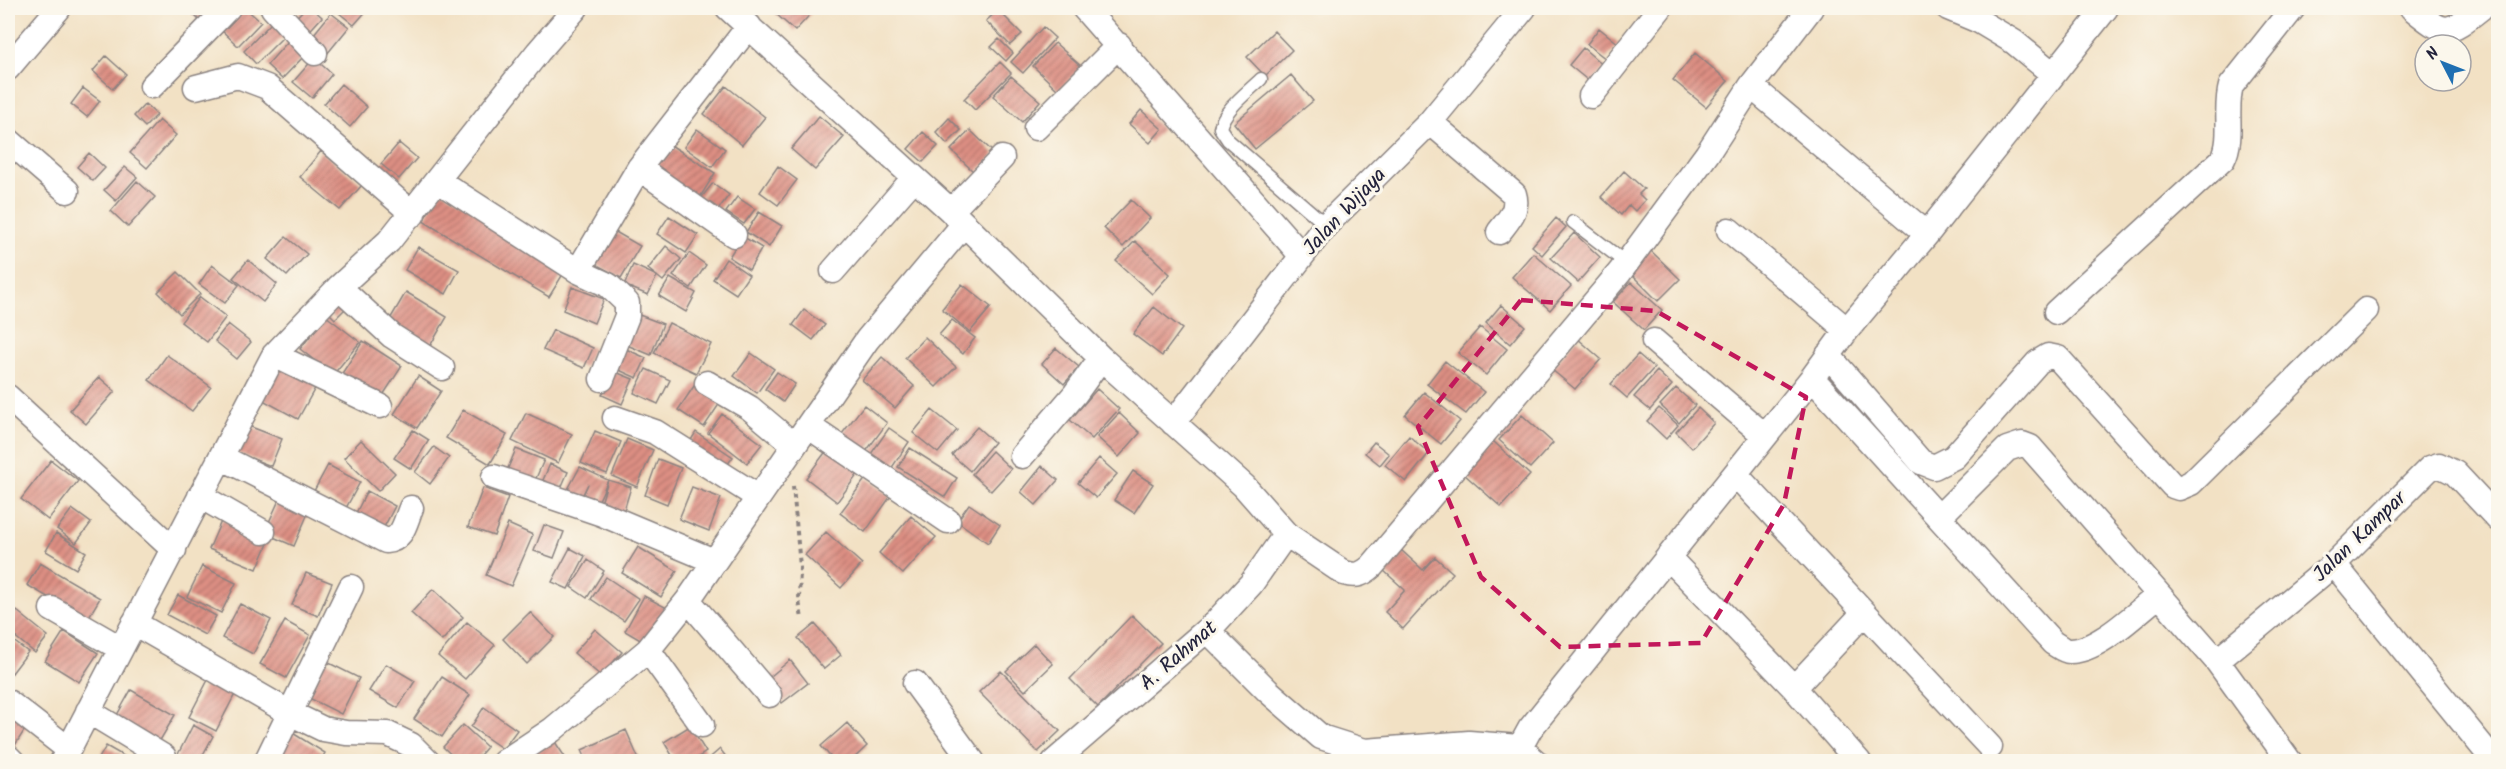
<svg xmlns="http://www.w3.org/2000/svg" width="2506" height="769" viewBox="0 0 2506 769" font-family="Kalam,sans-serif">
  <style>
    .building { fill: url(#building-hatch) }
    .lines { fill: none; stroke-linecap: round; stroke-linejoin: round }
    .service-casing { stroke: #8a8280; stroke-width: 15 }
    .minor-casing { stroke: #8a8280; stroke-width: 27 }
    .path { stroke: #8a8280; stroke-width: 4; stroke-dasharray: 4.5 4.5; stroke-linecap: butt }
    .service { stroke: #fff; stroke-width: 12 }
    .minor { stroke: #fff; stroke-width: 24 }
    .marked { fill: none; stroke: #c2185b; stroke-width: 4.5; stroke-dasharray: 12 8; stroke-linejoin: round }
    .labels { text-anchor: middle; stroke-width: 6; stroke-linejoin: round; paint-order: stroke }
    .street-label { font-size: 21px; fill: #22223b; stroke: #fbf7ec }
  </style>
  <defs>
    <pattern id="building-hatch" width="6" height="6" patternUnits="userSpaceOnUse" patternTransform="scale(1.5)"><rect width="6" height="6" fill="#dd8f83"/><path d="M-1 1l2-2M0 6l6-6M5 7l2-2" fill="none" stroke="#b3746c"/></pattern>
  </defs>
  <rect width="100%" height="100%" fill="#fbf7ec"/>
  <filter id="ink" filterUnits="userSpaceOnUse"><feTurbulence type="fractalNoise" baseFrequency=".0167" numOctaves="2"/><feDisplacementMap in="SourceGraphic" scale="12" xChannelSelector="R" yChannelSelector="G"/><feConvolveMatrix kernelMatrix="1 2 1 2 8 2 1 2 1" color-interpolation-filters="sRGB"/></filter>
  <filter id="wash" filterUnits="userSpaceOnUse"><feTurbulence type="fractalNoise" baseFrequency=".008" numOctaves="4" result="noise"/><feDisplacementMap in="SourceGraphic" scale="24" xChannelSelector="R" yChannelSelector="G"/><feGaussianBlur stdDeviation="1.35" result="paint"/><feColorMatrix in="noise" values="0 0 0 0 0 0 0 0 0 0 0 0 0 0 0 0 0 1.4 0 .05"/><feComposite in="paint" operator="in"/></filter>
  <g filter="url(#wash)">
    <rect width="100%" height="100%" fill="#f2e1c4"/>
    <g id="blocks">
      <!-- building -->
      <path class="building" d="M192,8h22l-13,14 -12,-12z
        M233,8h12l16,14 -23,24 -22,-21z
        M305,8h7l10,9 -17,19 -14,-13z
        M333,8h36l-15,17z
        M779,8h37l-21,23 -21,-19z
        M998,10l24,24 -12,11 -24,-24z
        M331,13l18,14 -22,27 -18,-14z
        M272,22l13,13 -29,29 -12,-13z
        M1043,27l12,11 -32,35 -12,-11z
        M1599,28l20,16 -13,15 -19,-15z
        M1274,31l18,19 -27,26 -18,-19z
        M290,39l16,15 -24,25 -15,-14z
        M999,39l14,14 -7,8 -15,-14z
        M1055,43l27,24 -23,24 -26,-25z
        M1583,48l22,19 -14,16 -22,-18z
        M1695,53l33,28 -22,26 -33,-27z
        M106,56l20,18 -13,15 -20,-18z
        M314,58l18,16 -20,24 -19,-16z
        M1000,62l11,11 -36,37 -11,-11z
        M1291,75l22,26 -58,48 -21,-26z
        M1011,76l29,25 -18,21 -29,-26z
        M341,84l26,23 -17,20 -26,-23z
        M726,86l39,31 -23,28 -38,-31z
        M83,88l17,13 -13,16 -16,-13z
        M145,104l12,11 -12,12 -11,-11z
        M1141,110l21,19 -12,14 -21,-19z
        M819,116l25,21 -29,33 -24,-21z
        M949,118l12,12 -14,14 -11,-12z
        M159,120l17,15 -29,33 -17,-15z
        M697,129l28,20 -13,18 -28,-20z
        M970,130l25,24 -19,20 -25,-24z
        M923,132l15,14 -15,16 -15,-13z
        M399,143l18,15 -18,21 -18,-15z
        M669,144l46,29 -18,29 -46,-29z
        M321,151l41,34 -22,25 -40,-33z
        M89,153l16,15 -12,13 -16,-14z
        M778,166l19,14 -19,25 -18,-13z
        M125,167l12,10 -21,24 -12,-11z
        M1624,171l20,18 -5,5 6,6 -10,11 -6,-6 -8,10 -20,-18z
        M137,181l18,16 -27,30 -17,-16z
        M713,183l16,12 -11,15 -17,-12z
        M441,190l127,76 -19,31 -126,-76z
        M737,197l18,12 -11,15 -18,-12z
        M1131,200l19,18 -27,29 -19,-19z
        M759,212l23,14 -13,21 -23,-15z
        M669,216l29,19 -12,18 -29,-19z
        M1556,218l10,9 -24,28 -10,-9z
        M607,227l33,19 -19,32 -33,-18z
        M1574,233l26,24 -22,25 -27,-24z
        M742,236l20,12 -13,22 -20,-13z
        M286,237l21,17 -20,22 -20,-17z
        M1135,241l35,33 -18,20 -36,-33z
        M666,246l15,13 -18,22 -15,-12z
        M418,247l41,23 -13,24 -41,-24z
        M1649,249l31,30 -22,22 -30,-30z
        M689,253l17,12 -15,23 -18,-12z
        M1533,253l38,33 -21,24 -38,-33z
        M726,259l23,16 -13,19 -23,-15z
        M248,260l29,24 -14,18 -30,-24z
        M212,265l27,20 -14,18 -26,-19z
        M633,265l24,11 -9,19 -24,-10z
        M178,272l22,22 -20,20 -22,-22z
        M670,278l26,15 -10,19 -27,-16z
        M1631,282l31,28 -18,20 -31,-28z
        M962,284l29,23 -21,25 -28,-23z
        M572,287l32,12 -10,24 -31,-13z
        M337,291l13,13 -15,15 -13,-13z
        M406,292l41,25 -17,29 -41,-25z
        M200,297l26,20 -19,25 -26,-20z
        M1501,305l24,21 -15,18 -24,-21z
        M1154,307l28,22 -20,27 -29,-22z
        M804,310l21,15 -12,15 -20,-15z
        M634,313l29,11 -12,31 -29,-12z
        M326,316l34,26 -27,33 -33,-26z
        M952,320l23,18 -12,16 -24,-19z
        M669,323l42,21 -15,29 -42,-20z
        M228,324l23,18 -14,17 -22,-18z
        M1480,327l27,22 -21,26 -28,-22z
        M553,330l40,18 -9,20 -41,-18z
        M925,337l31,30 -20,20 -31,-29z
        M1577,338l24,21 -26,30 -24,-20z
        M363,341l39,25 -24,37 -39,-25z
        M619,346l27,12 -9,20 -27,-12z
        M1056,348l23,19 -15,17 -22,-20z
        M751,353l23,16 -17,24 -23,-17z
        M1638,354l16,14 -27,30 -16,-14z
        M167,355l44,32 -19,24 -43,-31z
        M882,357l32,29 -19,22 -33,-28z
        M282,359l38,20 -22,40 -37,-20z
        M1445,361l39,31 -18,22 -39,-30z
        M646,369l24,11 -12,24 -24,-11z
        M613,371l20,8 -11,25 -20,-9z
        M1657,371l15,14 -22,25 -16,-13z
        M777,372l18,12 -12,18 -18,-13z
        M418,376l23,15 -24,37 -23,-14z
        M99,377l16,14 -29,33 -16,-14z
        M696,383l26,17 -18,27 -26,-17z
        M1676,388l19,17 -16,18 -19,-18z
        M1097,389l22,20 -27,30 -22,-19z
        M1424,392l36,29 -19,23 -36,-29z
        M864,405l23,18 -25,34 -24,-18z
        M1659,408l19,17 -12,14 -19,-18z
        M1698,408l16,15 -22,25 -16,-16z
        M463,410l44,25 -17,29 -44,-26z
        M932,410l25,20 -19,23 -25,-20z
        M526,413l46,21 -14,29 -46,-22z
        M1119,413l21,20 -21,24 -22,-20z
        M722,414l40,30 -15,19 -39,-30z
        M1522,415l31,28 -23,25 -31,-28z
        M246,425l36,14 -11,27 -36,-14z
        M977,427l17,15 -24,29 -18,-16z
        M889,428l20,14 -22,33 -21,-14z
        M413,430l16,10 -18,29 -17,-11z
        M595,431l26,11 -14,32 -26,-11z
        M696,432l37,25 -11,15 -36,-24z
        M1409,436l20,17 -23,29 -21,-17z
        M627,439l26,11 -16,37 -25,-11z
        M361,440l34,33 -17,18 -34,-33z
        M1493,441l37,34 -29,32 -37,-33z
        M1374,442l15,12 -9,11 -15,-12z
        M830,446l31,24 -24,32 -31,-24z
        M434,447l15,11 -19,26 -15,-12z
        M910,448l47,30 -12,19 -47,-30z
        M516,449l28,11 -11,25 -27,-12z
        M992,451l19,18 -20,22 -19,-17z
        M1099,458l18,16 -21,24 -18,-15z
        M658,459l23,9 -14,36 -22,-9z
        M51,460l27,21 -30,39 -27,-21z
        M550,464l18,8 -10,23 -18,-8z
        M328,465l32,17 -14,26 -32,-17z
        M1042,466l16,14 -22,25 -15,-13z
        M580,467l28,13 -13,29 -15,-7 8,-18 -8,16 -14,-7z
        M1133,471l20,13 -19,29 -20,-13z
        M866,478l25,18 -26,36 -25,-19z
        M608,480l23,7 -9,30 -23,-7z
        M692,487l29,11 -12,33 -30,-12z
        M483,488l25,9 -14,39 -26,-9z
        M367,491l28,15 -12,23 -28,-14z
        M280,498l29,13 -15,35 -30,-13z
        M969,504l31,21 -12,18 -31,-22z
        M72,509l19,14 -15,20 -19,-14z
        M911,516l25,21 -33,37 -24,-21z
        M222,519l48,20 -13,30 -48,-20z
        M508,524l25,11 -22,51 -25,-11z
        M544,525l20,7 -10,26 -20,-7z
        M826,532l36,32 -21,24 -36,-33z
        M56,533l30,19 -10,17 -30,-18z
        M638,547l39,24 -16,26 -39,-24z
        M570,548l15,8 -17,33 -16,-7z
        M1401,550l22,20 12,-13 18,16 -50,56 -18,-17 20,-22 -22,-20z
        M588,560l16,11 -17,27 -16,-11z
        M40,563l60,35 -13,22 -60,-35z
        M202,566l34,17 -15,30 -34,-16z
        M306,573l26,10 -14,33 -26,-11z
        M606,577l33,22 -15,22 -33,-22z
        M433,589l30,28 -21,24 -31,-28z
        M178,595l38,21 -11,19 -38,-20z
        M644,596l23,12 -20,36 -22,-13z
        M240,604l31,16 -18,34 -31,-16z
        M17,611l31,25 -13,17 -27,-22v-7z
        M530,612l24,25 -27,27 -24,-25z
        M1132,615l29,28 -63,64 -28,-28z
        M285,621l25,14 -24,43 -26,-14z
        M467,622l28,23 -30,34 -27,-23z
        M815,624l26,31 -17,14 -26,-31z
        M595,629l27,23 -21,24 -27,-23z
        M64,631l34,22 -19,29 -34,-21z
        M8,637l20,15 -16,21 -4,-4z
        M1034,644l19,20 -28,27 -19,-20z
        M790,660l18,23 -26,20 -17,-22z
        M325,661l34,17 -18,36 -34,-17z
        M386,664l29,17 -17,27 -29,-17z
        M1001,671l59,60 -22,21 -59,-60z
        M442,677l28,18 -28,42 -28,-18z
        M209,678l27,14 -20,39 -27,-14z
        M131,690l44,25 -20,34 -43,-25z
        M8,705l23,15 -19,30 -4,-3z
        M484,707l33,23 -14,19 -32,-22z
        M847,723l20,23 -17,16h-15l-14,-16z
        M193,725l20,11 -14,26h-25z
        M463,725l24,22 -13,15h-15l-16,-15z
        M690,726l16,26 -15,10h-15l-12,-20z
        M626,730l14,32h-53l-5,-12z
        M291,732l34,21 -5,9h-47z
        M553,739l14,21 -3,2h-40z
        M106,746l28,16h-37z
        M720,749l10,13h-25z"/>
    </g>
  </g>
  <g filter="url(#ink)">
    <use href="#blocks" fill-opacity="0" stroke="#8a8280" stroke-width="1.5"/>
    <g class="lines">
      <defs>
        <path id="service" d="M1261,79c-13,13 -37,30 -41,49l8,12 98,85
          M1573,222l53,41"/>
        <path id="minor" d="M273,8l42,45
          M728,8l223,203 150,147 143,128 42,48 58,39c13,4 19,1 28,-7l248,-294 87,-118 44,-68 60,-78
          M1084,8l218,248
          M1948,8l31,13 35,21 39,32
          M2412,8c34,28 35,27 69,0
          M8,68l51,-60
          M152,86l76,-78
          M1751,86l176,148
          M196,87l42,-11 29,11 146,127
          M1591,96l69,-88
          M1430,122l84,72c5,16 -5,25 -15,38
          M1036,128l83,-83
          M8,140l59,51
          M639,168l95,67
          M437,180l141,91 30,14 19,18v13l-25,63
          M951,211l51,-53
          M1729,230l118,100
          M578,271l61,-103 110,-142
          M833,271l81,-93
          M339,287l53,49 50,32
          M2056,312l167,-153c11,-22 1,-49 8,-73l62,-78
          M1654,341l111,95
          M274,355l106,51
          M1828,355l93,107 13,5 20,-10 84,-95 10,-6 10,2 115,128 6,2 12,-5 175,-173
          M1812,378l241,265c5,3 11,8 16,8 29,1 68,-39 90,-56
          M707,383l43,25 44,37
          M8,397l166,153
          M615,418l40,14 103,65
          M1173,423l153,-198 104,-103 94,-114
          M808,426l140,95
          M1022,456l53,-62 26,-36
          M221,457l165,84c17,-1 19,-19 25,-33
          M1735,474l255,273
          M494,477l108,37 112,47
          M200,496l63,36
          M1940,516l67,-67 15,-5 8,3 187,214 73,101
          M1668,557l126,131 65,74
          M2334,564l161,198
          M688,600l81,95
          M52,609l68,39
          M134,623l156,90 33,16 23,4 42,1 23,11 17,17
          M1207,630l61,61 53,46 44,14 104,-8 50,4 17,15
          M648,650l54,75
          M2217,661l117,-97 96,-96 9,-3 16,8 43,46
          M915,683l58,79
          M1794,688l70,-75
          M8,702l59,46
          M88,711l76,46
          M8,757l5,5
          M62,762l212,-407 65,-68 50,-46 149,-189 38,-44
          M266,762l85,-175
          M504,762l48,-32 96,-80 40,-50 179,-260 97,-116
          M1054,762l162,-140 35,-38 35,-50
          M1512,762l18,-33 282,-351 35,-48 80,-96 179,-226"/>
      </defs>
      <!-- service casing -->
      <use href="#service" class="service-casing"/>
      <!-- minor casing -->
      <use href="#minor" class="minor-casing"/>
      <!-- path -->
      <path class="path" d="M793,486l7,81 -1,34 3,18"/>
      <!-- service -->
      <use href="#service" class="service"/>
      <!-- minor -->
      <use href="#minor" class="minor"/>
    </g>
  </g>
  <!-- marked area -->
  <path class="marked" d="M1521,300l135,11 150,86 -22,107 -83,139 -141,4 -79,-70 -63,-150z"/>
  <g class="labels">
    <!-- street labels -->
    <g class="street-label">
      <text transform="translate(1344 211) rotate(-47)" y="7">Jalan Wijaya</text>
      <text transform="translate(2359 536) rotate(-44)" y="7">Jalan Kampar</text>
      <text transform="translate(1178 655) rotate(-41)" y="7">A. Rahmat</text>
    </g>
  </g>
  <!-- margin -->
  <rect width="2506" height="769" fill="none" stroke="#fbf7ec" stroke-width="30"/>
  <!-- north arrow -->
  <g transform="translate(2443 63) rotate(312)"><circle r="28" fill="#fbf7ec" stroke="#a4a2a5" stroke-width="1.5"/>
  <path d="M0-4.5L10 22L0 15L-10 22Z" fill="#1f6fb2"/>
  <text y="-9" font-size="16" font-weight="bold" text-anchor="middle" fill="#22223b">N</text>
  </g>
</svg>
